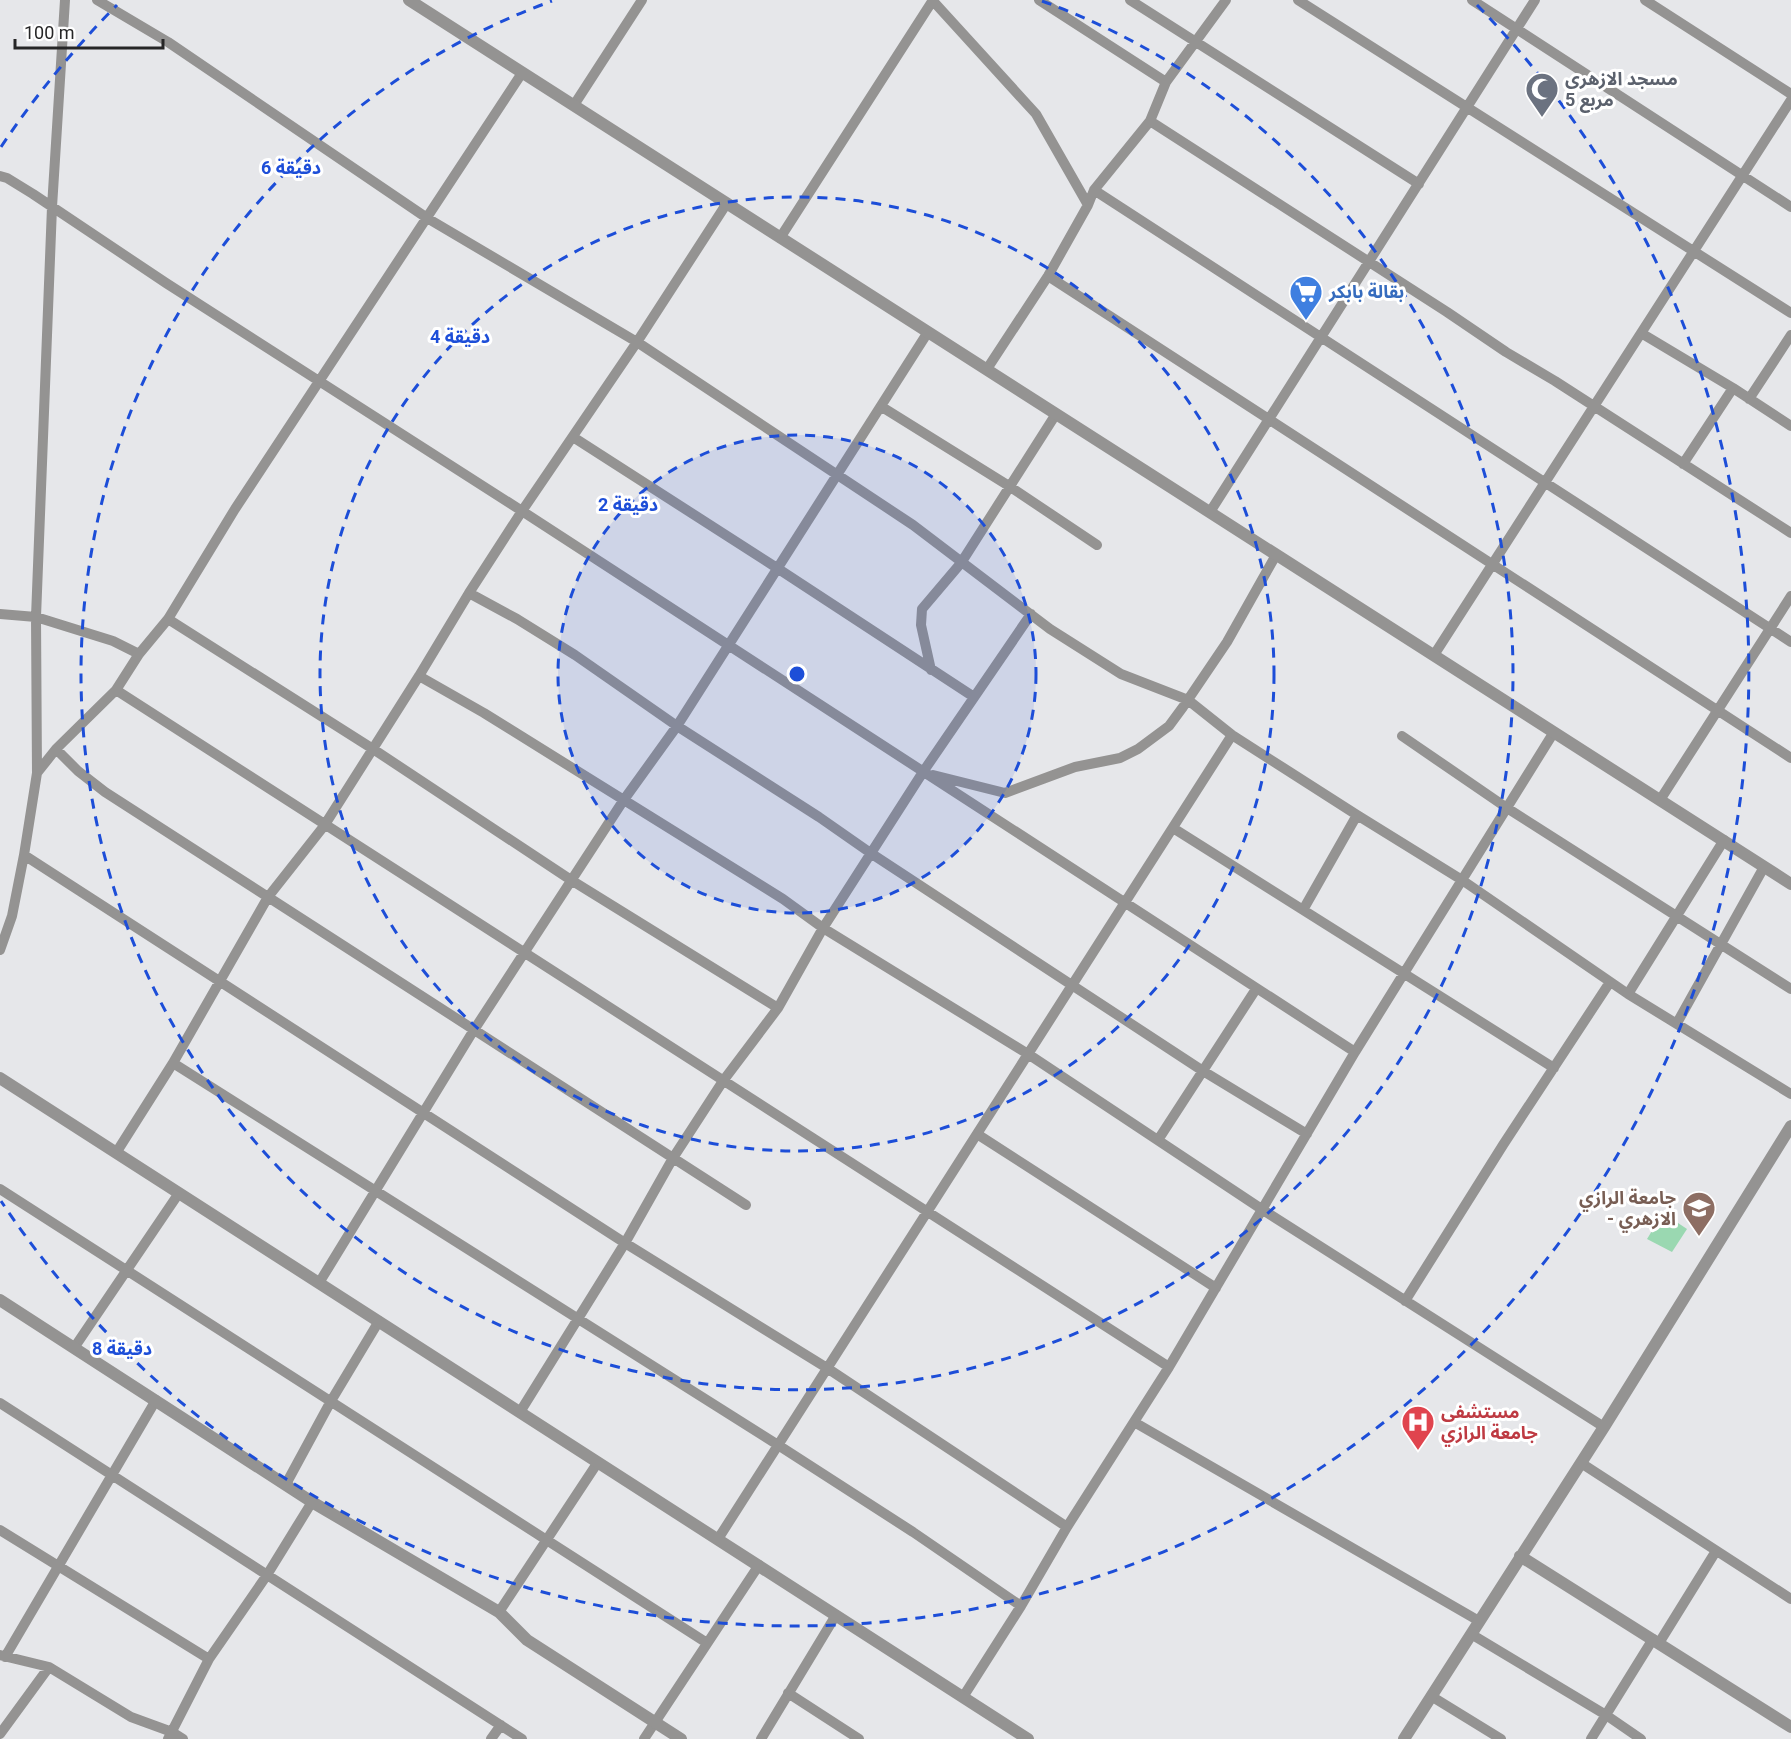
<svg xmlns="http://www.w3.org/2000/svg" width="1791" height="1739" viewBox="0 0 1791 1739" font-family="Roboto,'Noto Sans Arabic',sans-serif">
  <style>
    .green { fill: #9ad8b1 }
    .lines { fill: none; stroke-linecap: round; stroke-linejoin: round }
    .minor { stroke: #949392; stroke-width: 10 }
    .tertiary { stroke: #949392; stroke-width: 12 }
    .ring { fill: none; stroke: #1d4ed8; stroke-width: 3; stroke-dasharray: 10 8 }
    .labels { text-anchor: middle; stroke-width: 6; stroke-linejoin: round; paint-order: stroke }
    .worship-label { font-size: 18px; font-weight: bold; fill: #5b616d; stroke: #fff; text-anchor: start }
    .shop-label { font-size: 18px; font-weight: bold; fill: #366cbe; stroke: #fff; text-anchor: start }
    .education-label { font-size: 18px; font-weight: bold; fill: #785e54; stroke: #fff; text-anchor: end }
    .health-label { font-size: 18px; font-weight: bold; fill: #be3a42; stroke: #fff; text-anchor: start }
    .centre { fill: #1d4ed8; stroke: #fff; stroke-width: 3 }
    .ring-label { font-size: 18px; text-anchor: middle; font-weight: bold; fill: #1d4ed8; stroke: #fff; stroke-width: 6; stroke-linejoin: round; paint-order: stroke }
  </style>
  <rect width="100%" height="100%" fill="#e6e7ea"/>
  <!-- green -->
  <path class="green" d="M1663,1213l24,16 -15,23 -25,-13z"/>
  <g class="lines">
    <!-- minor -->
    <path class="minor" d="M97,0l71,42 259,176 210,124 276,183 137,104 71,45 67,26 44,35 125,80 105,65 166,114 163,100
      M1039,0l127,82
      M1130,0l289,184
      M1298,0l493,313
      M1472,0l319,207
      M1645,0l146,94
      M933,1l103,113 52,91
      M574,105l68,-105
      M1150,121l297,191 59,40 49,29 236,152
      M0,176l7,2 26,16 133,89 356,228 833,541
      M1094,190l697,452
      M727,203l-90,139 -115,169 -53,82 48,26 58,36 102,71 142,91 53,37 331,217 104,63
      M780,238l153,-238
      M1048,276l743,482
      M1641,333l92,55 58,38
      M987,369l61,-93 40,-71 6,-15 56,-69 16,-39 60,-82
      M1749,399l42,-64
      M882,407l127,79 88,59
      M573,437l204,131 197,129
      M1683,464l50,-76
      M1210,512l325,-512
      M0,614l36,3 77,24 26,13
      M168,619l205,130 198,131 207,128
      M1434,655l357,-555
      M931,670l-10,-45 1,-16 39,-46 95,-149
      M419,676l65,37 299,186 40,29 205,126 235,156 341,217
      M116,690l1053,677
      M1402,736l105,72 284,181
      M56,749l22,22 27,21 641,413
      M37,773l19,-24 60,-59 23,-36 29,-35 67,-110 287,-436
      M933,775l72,18 70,-26 45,-9 18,-9 31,-23 14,-19 44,-65 49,-87
      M1660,800l131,-204
      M1173,828l381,240
      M24,855l601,388 202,125 240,159
      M1303,910l54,-95
      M0,950l12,-34 12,-61 13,-82 -1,-156 16,-410 13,-207
      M1628,994l96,-154
      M1677,1023l87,-156
      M173,1063l605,382 135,87 108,74
      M977,1134l239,154
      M1158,1140l98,-151
      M116,1153l57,-90 95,-166 56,-71 95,-150 50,-83
      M0,1189l707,454
      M319,1283l153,-250 151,-232 54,-75 251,-394
      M1405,1301l98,-156 107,-163
      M74,1348l105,-155
      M0,1403l522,336
      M520,1412l105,-169 48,-85 50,-77 55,-73 45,-80 100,-156 108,-158
      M1134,1422l345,199
      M1581,1463l210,136
      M286,1484l45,-83 48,-80
      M0,1530l209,129
      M718,1539l514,-804
      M499,1612l99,-150
      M1471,1634l135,81 35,24
      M1659,1643l57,-92
      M0,1655l49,12 82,50 41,15 11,7
      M5,1657l151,-257
      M788,1693l71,46
      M1431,1696l70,43
      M963,1697l58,-91 46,-79 102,-160 186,-315 199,-320
      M0,1734l49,-67
      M168,1739l41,-80 58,-84 45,-73
      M491,1739l10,-14
      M644,1739l115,-174
      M761,1739l75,-124
      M1591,1739l62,-100"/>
    <!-- tertiary -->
    <path class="tertiary" d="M409,0l1382,884
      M0,1078l1028,661
      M0,1300l312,202 187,110 28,28 154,99
      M1520,1556l271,171
      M1404,1739l200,-312 187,-301"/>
  </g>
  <!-- distance rings -->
  <circle cx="797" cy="674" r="239" fill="#1d4ed8" fill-opacity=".12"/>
  <g class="ring">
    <circle cx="797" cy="674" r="239"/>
    <circle cx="797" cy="674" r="477"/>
    <path d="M1042 1A716 716 0 1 1 552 1"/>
    <path d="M1 147A954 954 0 0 1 117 5M1477 5A954 954 0 1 1 1 1201"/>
  </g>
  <!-- icons -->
  <defs>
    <symbol id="mosque-pin" viewBox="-11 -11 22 30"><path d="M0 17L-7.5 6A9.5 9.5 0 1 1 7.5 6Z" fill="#6b7280" stroke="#fff"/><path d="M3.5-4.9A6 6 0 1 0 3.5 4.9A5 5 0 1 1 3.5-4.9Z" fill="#fff"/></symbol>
    <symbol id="supermarket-pin" viewBox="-11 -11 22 30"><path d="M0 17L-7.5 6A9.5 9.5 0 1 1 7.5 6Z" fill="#3f7fe0" stroke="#fff"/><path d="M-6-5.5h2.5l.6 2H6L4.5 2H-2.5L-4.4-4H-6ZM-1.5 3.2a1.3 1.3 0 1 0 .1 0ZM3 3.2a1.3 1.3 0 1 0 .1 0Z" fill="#fff"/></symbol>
    <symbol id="university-pin" viewBox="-11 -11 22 30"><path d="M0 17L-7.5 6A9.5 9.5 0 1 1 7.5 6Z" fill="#8d6e63" stroke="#fff"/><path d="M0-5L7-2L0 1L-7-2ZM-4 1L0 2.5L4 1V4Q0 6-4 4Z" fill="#fff"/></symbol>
    <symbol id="hospital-pin" viewBox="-11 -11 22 30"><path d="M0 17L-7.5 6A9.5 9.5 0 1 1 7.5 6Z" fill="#e0444e" stroke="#fff"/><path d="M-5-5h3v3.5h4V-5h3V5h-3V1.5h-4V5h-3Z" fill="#fff"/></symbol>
  </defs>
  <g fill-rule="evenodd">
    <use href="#mosque-pin" x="1523" y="70" width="38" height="52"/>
    <use href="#supermarket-pin" x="1287" y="273" width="38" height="52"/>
    <use href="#university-pin" x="1680" y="1189" width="38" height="52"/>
    <use href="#hospital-pin" x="1399" y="1403" width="38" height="52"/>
  </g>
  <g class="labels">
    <!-- worship labels -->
    <g class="worship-label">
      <text x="1565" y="85">مسجد الازهري<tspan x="1565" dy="21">مربع 5</tspan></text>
    </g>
    <!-- shop labels -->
    <g class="shop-label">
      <text x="1329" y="298">بقالة بابكر</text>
    </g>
    <!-- education labels -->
    <g class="education-label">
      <text x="1676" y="1204">جامعة الرازي<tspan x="1676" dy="21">- الازهري</tspan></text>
    </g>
    <!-- health labels -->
    <g class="health-label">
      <text x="1441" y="1418">مستشفى<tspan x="1441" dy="21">جامعة الرازي</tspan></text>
    </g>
  </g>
  <circle cx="797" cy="674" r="9" class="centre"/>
  <g class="ring-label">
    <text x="291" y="174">6 دقيقة</text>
    <text x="460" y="343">4 دقيقة</text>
    <text x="628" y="511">2 دقيقة</text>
    <text x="122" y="1355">8 دقيقة</text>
  </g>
  <!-- scale -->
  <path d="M15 39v9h148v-9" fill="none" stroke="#262627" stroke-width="3"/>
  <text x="24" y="39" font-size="18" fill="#262627" stroke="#ffffff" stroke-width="4.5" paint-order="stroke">100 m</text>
</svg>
